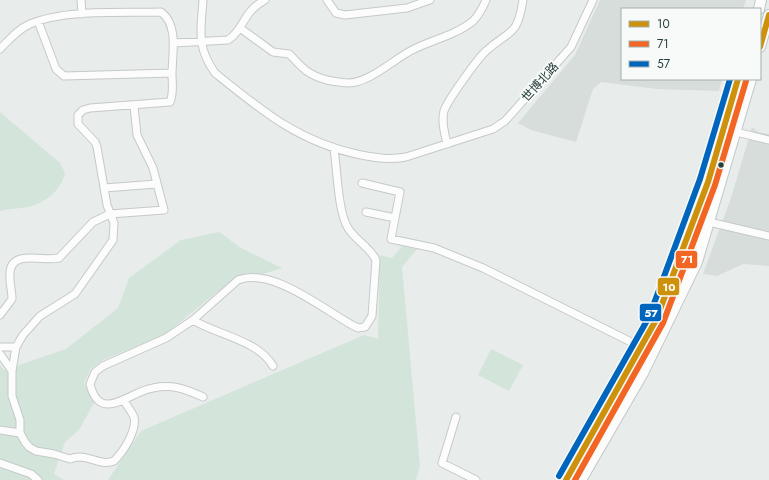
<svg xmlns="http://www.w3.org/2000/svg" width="769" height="480" viewBox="0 0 769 480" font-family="Jost,'Noto Sans SC',sans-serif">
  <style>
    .built { fill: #d7dddb }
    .green { fill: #d3e4db }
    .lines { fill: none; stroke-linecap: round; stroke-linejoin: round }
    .minor-casing { stroke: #c5c9c8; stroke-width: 9 }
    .secondary-casing { stroke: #c2c8c7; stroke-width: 12 }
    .minor { stroke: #fcfcfc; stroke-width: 7 }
    .secondary { stroke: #fcfcfc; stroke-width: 10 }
    .bus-1-casing { stroke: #f7faf9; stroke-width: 9 }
    .bus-2-casing { stroke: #f7faf9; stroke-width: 9 }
    .bus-3-casing { stroke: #f7faf9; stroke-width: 9 }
    .bus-1 { stroke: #cd910c; stroke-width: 6 }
    .bus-2 { stroke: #f26522; stroke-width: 6 }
    .bus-3 { stroke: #0065bd; stroke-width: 6 }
    .bus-dot { fill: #273f3d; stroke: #f7faf9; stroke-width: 1.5 }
    .labels { text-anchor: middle; stroke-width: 4; stroke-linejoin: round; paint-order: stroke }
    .street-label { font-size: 12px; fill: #273f3d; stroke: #f7faf9 }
    .line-badge { stroke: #f7faf9; stroke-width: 1.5 }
    .badge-label { font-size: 11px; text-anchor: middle; font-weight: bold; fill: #fff }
  </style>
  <rect width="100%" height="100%" fill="#e8eceb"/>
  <!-- built -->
  <path class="built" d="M600,0h146l-3,9h-121v70h100l-3,12 -62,-2 -56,-7 -8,7 -17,53 -45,-12 -13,-7 57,-68z
    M752,127l6,5 11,2v132l-26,-2 -26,12 -14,-2 28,-76z"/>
  <!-- green -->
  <path class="green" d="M0,112l60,51 5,10c-5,20 -23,33 -44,35 -7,1 -13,1 -21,3z
    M219,232l22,16 41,20 -19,6 -15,-1 -11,3 -73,59 -59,24 -14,9 -7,15 10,20 -15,27 -14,12 -11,32 10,6h-64v-115l4,5 62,-21 52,-41 11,-30 52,-38z
    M402,246l15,3 -15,18 18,199 -4,14h-308l33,-49 223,-96 14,4 2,-84 12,3z
    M491,349l32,16 -14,26 -31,-16z"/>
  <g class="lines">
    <defs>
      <path id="minor" d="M81,0l1,14
        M203,0c-2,31 -7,46 12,73 47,38 85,70 146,82 16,3 29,5 45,2l87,-28 12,-8 66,-74 22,-47
        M327,0l9,13 9,2 62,-7 23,-8
        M38,21l18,48 8,7 108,-3
        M240,28l33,24 16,2c5,4 8,9 13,13 11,11 30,15 46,16 21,0 45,-23 64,-33 20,-10 44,-15 61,-29 6,-6 10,-14 13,-21
        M174,43l54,-3c17,-11 14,-28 37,-40
        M0,49c9,-9 18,-20 30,-25 35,-15 93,-11 131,-12 18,13 11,43 11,62 0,9 2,19 -2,28l-80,6 -7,2 -5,5v9l17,18 2,5 10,58 7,18 -1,17 -38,54 -35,22 -17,19 -7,12 -4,24v25l8,24v13l5,9 4,5 7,4 18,3 16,5c16,-7 30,8 44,2 9,-9 23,-30 20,-44 -2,-5 -7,-11 -10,-16
        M736,132l33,8
        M447,144c-2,-10 -6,-22 -3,-33 3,-10 34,-53 42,-60 24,-22 31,-13 37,-51
        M362,183l38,9 -9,47 43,9 49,20 158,79
        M104,188l52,-4
        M366,212l29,6
        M709,222l60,14
        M0,315l12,-16c0,-9 -3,-17 -2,-26 1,-24 34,-11 49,-15l34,-36 17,-8 54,-4 -11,-42 -16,-33 -3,-29
        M193,320c24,15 65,20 80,46
        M0,347h16
        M0,354l12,17
        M203,397c-17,-8 -31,-13 -50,-9 -23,3 -53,37 -63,-4l5,-12 8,-6 63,-28 27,-18 45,-40c34,-13 85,29 114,45l6,3 7,-1 7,-11 4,-56c-6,-13 -21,-20 -28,-32 -10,-15 -11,-60 -14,-79
        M456,417l-14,46 34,17
        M0,430l20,3
        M0,463l31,11 7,6"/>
      <path id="secondary" d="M759,9l2,-9
        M760,47l9,-32
        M566,480l90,-160 52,-138 30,-103
        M581,480l62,-107 54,-111 54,-183"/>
    </defs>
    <!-- minor casing -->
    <use href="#minor" class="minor-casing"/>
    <!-- secondary casing -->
    <use href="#secondary" class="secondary-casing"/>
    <!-- minor -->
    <use href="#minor" class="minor"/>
    <!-- secondary -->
    <use href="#secondary" class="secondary"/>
    <defs>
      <path id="bus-1" d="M760,47l9,-32
        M566,480l90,-160 52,-138 30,-103"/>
      <path id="bus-2" d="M575,480l88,-157 52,-138 31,-104"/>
      <path id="bus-3" d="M559,476l90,-159 51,-138 30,-100"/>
    </defs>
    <!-- bus-1 casing -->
    <use href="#bus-1" class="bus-1-casing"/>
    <!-- bus-2 casing -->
    <use href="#bus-2" class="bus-2-casing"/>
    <!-- bus-3 casing -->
    <use href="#bus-3" class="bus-3-casing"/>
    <!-- bus-1 -->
    <use href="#bus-1" class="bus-1"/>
    <!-- bus-2 -->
    <use href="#bus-2" class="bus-2"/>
    <!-- bus-3 -->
    <use href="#bus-3" class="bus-3"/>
  </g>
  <!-- markers -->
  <circle class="bus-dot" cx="721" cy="165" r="3.5"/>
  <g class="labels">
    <!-- street labels -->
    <g class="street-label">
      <text transform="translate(540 82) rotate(-48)" y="4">世博北路</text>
    </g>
  </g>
  <g class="line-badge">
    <rect x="675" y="250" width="23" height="19" rx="4" fill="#f26522"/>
    <rect x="657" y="277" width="23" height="19" rx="4" fill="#cd910c"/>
    <rect x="639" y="303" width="23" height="19" rx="4" fill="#0065bd"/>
  </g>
  <g class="badge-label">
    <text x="687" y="263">71</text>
    <text x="669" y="291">10</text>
    <text x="651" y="317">57</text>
  </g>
  <!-- legend -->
  <rect x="621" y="8" width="140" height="72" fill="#f7faf9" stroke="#a4afae"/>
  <rect x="629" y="21" width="20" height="6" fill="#cd910c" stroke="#a4afae"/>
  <text x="657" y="28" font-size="12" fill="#273f3d">10</text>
  <rect x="629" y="41" width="20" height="6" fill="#f26522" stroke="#a4afae"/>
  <text x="657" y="48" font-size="12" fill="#273f3d">71</text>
  <rect x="629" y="61" width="20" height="6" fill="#0065bd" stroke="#a4afae"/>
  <text x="657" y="68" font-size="12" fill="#273f3d">57</text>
</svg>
